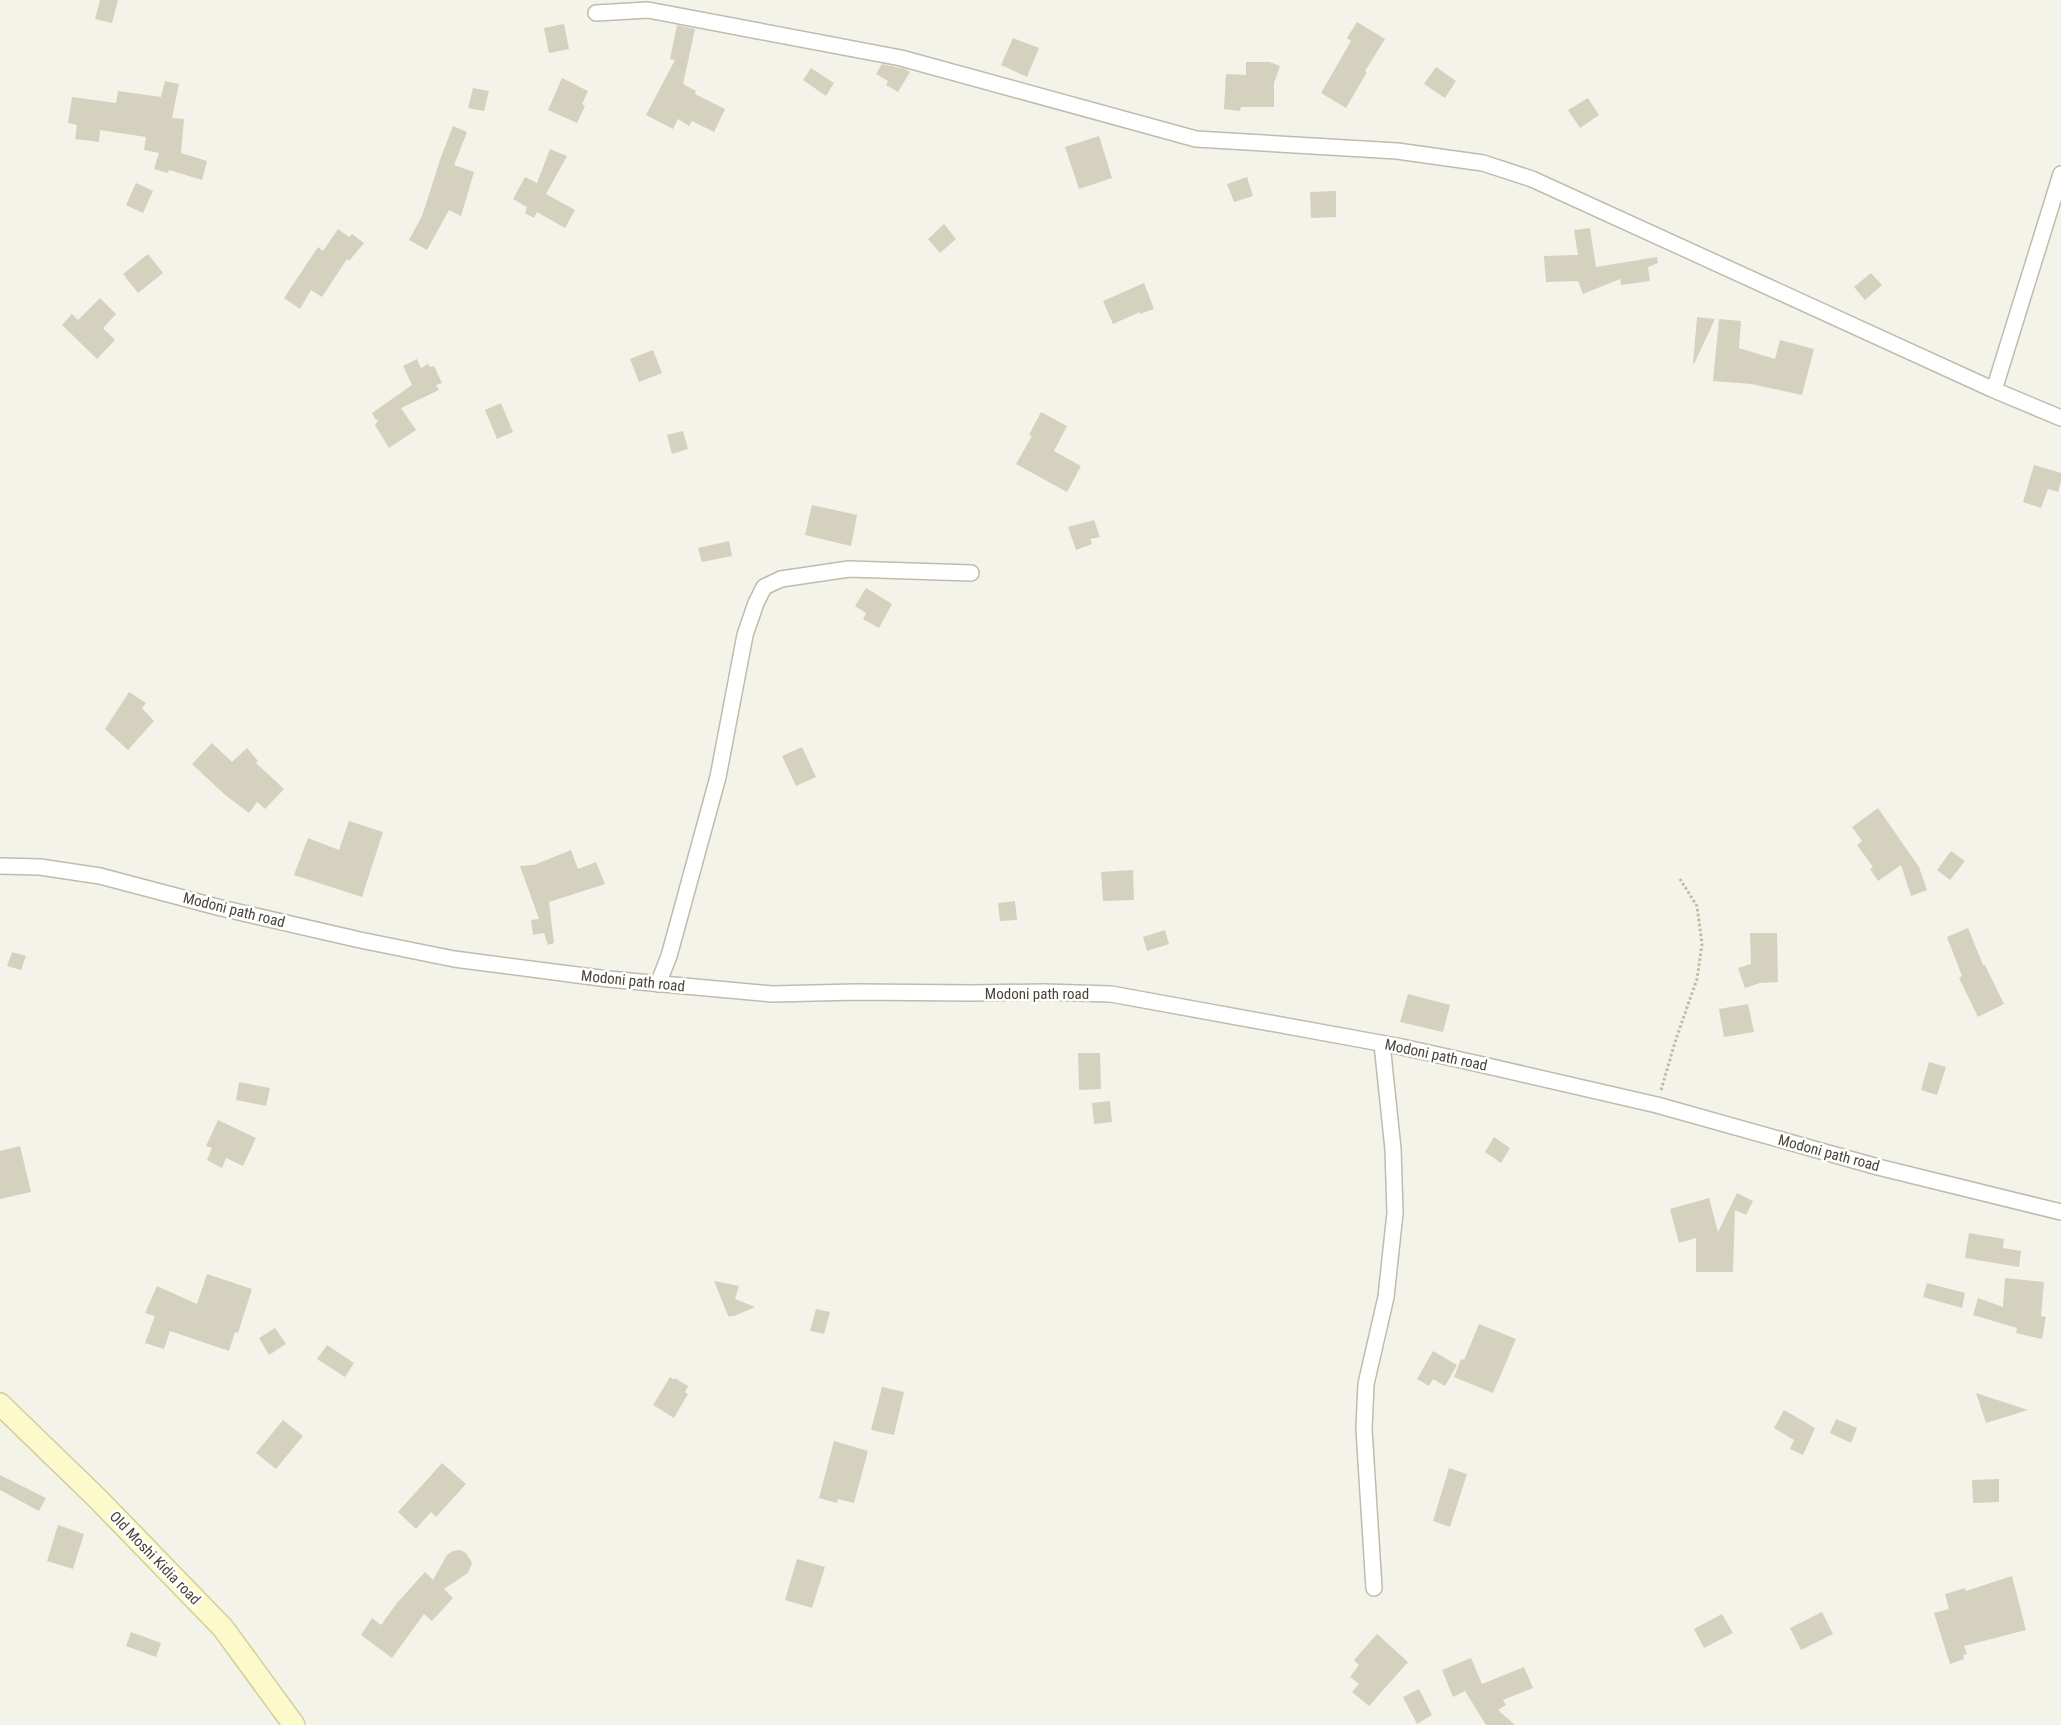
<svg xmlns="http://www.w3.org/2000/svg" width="2061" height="1725" viewBox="0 0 2061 1725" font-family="'Roboto Condensed',sans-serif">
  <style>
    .building { fill: #d5d1bf }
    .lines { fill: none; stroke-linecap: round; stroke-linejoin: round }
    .street-casing { stroke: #bfbcac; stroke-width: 18 }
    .secondary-casing { stroke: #d2cd9b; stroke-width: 24 }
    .path { stroke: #c0ba9e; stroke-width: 3; stroke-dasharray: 2.5 2.5; stroke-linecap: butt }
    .street { stroke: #fff; stroke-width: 15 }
    .secondary { stroke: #fcf9cb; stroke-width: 21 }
    .labels { text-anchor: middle; stroke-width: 5; stroke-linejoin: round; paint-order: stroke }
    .street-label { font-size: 15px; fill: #484438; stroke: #fff }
  </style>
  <rect width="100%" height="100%" fill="#f4f3e9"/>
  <!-- building -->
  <path class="building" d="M100,0h18l-6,23 -17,-4z
    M1357,22l28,17 -20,32 2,1 -21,36 -25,-15 30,-52 -4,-3z
    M564,24l5,25 -20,4 -5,-25z
    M677,25l18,4 -12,55 13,7 -1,3 30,15 -11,23 -22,-11 -3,5 -11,-7 -5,10 -27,-14 29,-55 -5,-1z
    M1013,38l26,10 -12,29 -26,-12z
    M1246,62h23l11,4 -6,17v24h-33l-1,4 -16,-2 2,-35 20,1z
    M882,64l23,5 5,3 -12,20 -12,-7 2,-4 -12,-7z
    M1436,67l20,14 -11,17 -21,-14z
    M811,68l23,15 -8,13 -23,-16z
    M562,78l26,13 -6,13 3,2 -8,17 -29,-13z
    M165,81l14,3 -7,34 12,1 -3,34 26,8 -5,19 -33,-10 -1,3 -14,-4 5,-16 -15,-3 2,-13 -46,-7 -1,12 -24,-3 2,-14 -9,-2 4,-26 44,6 2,-12 43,6z
    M473,88l16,3 -5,20 -16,-3z
    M1588,98l11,17 -19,13 -12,-18z
    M453,126l14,6 -13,33 20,7 -13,44 -12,-6 -22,40 -18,-10 13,-24 19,-59z
    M1099,136l13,42 -33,11 -14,-42z
    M550,149l17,7 -21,38 29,16 -10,18 -28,-16 -3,6 -9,-5 2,-6 -14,-8 12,-22 12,6z
    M1247,177l6,19 -19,6 -7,-18z
    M136,183l17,8 -10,22 -17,-8z
    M1336,191v26l-25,1 -1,-26z
    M944,224l12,15 -16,14 -12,-14z
    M1590,228l6,39 61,-10 1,6 -10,4 2,14 -29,4 -1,-6 -37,15 -5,-13 -32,1 -2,-26 34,-1 -4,-25z
    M338,229l11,8 3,-3 12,9 -15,18 -2,-2 -25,38 -11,-7 -11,19 -16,-11 34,-51 5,4z
    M148,254l15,19 -25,20 -15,-19z
    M1871,273l11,12 -17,15 -11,-13z
    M1144,283l10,26 -14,5v-2l-27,12 -10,-23z
    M100,298l16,16 -13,14 12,12 -18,19 -35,-34 10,-11 6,6z
    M1697,317l18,2 -21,45h-1z
    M1719,319l22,2 -2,27 36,11 5,-19 34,9 -12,46 -51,-11 -38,-3z
    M653,350l9,23 -23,9 -9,-23z
    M417,359l4,9 7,-4 2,3 4,-1 8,17 -6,2 3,5 -38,18 15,22 -27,18 -14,-23 4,-6 -3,1 -4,-7 40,-28 -9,-19z
    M501,403l12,29 -16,7 -12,-29z
    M1041,412l26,14 -13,25 27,15 -14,26 -51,-28 16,-28 -3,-1z
    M683,431l5,18 -16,5 -5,-19z
    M2034,465l27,8v9l-3,10 -10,-3 -7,19 -18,-6z
    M812,505l45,10 -6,31 -46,-11z
    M1094,520l6,17 -10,2 2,5 -16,6 -8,-23z
    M729,541l3,15 -30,6 -4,-14z
    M866,588l26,16 -13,24 -16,-9 3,-6 -11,-7z
    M129,692l17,11 -4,5 12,13 -26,29 -23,-21z
    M212,743l20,19 15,-14 11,13 -2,2 28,26 -19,20 -8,-7 -8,11 -25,-19 -32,-30z
    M802,747l14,30 -20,9 -14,-30z
    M1878,808l41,59 8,23 -16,6 -10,-31 -23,16 -8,-12 3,-2 -16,-22 5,-4 -10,-14z
    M349,821l34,11 -21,65 -68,-22 14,-37 31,12z
    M571,850l7,19 18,-7 9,22 -56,18 5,41 -6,2 -4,-12 -11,2 -2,-15 8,-1 -19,-53 14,-1z
    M1951,851l14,10 -15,19 -13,-10z
    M1133,870l1,30 -31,1 -2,-29z
    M1015,901l2,19 -17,1 -2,-18z
    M1968,928l15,37h2l19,39 -26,13 -19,-39 3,-2 -15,-39z
    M1165,930l4,14 -22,7 -4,-14z
    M1750,933h27l1,49 -18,1 -15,5 -7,-20 13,-4z
    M12,952l14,4 -5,14 -14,-4z
    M1408,994l42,11 -7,27 -43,-10z
    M1748,1004l6,28 -30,5 -5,-28z
    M1078,1053h22l1,36 -22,1z
    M1929,1062l17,5 -9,28 -16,-5z
    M239,1082l31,6 -4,18 -30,-6z
    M1110,1101l2,21 -18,2 -2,-21z
    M218,1120l38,18 -13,28 -17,-8 -4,10 -15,-8 5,-12 -6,-2z
    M1494,1137l16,11 -9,15 -16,-11z
    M20,1146l11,46 -31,7v-48z
    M1737,1193l16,8 -7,14 -11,-5 -2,62h-37v-34l-17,5 -9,-34 39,-11 9,34z
    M1969,1233l35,6 -1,9 18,3 -2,16 -54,-9z
    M207,1274l45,15 -14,44 -3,-1 -6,19 -59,-20 -6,18 -19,-6 10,-27 -10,-3 12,-27 40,18z
    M2005,1278l39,4 -3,34 5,1 -4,22 -26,-6 1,-5 -44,-13 5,-17 25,9z
    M714,1281l25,5 -4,13 20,8 -21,9h-4l-1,2z
    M1927,1283l38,10 -3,15 -39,-11z
    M816,1309l14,3 -6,22 -14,-3z
    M1479,1324l37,15 -23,54 -39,-16 7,-18 3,1z
    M275,1328l11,16 -17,11 -10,-17z
    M327,1345l27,18 -9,14 -28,-18z
    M1433,1351l24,14 -12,21 -12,-7 -4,7 -12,-7z
    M670,1377l4,3 1,-2 13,8 -3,6 3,2 -14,24 -21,-13z
    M882,1387l22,5 -10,43 -23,-5z
    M1976,1393l52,17 -42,13z
    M1784,1410l31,18 -12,27 -13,-6 4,-9 -20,-12z
    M1836,1419l21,9 -6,15 -21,-10z
    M283,1420l20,16 -27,33 -20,-16z
    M834,1441l34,10 -14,52 -16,-4 -1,4 -18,-5z
    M442,1463l24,21 -30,33 -5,-5 -15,17 -18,-17z
    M1449,1468l18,6 -17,53 -17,-6z
    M0,1475l46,23 -7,13 -39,-21z
    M1999,1479v23l-26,1 -1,-23z
    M58,1525l26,9 -11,35 -26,-8z
    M460,1550l6,3 6,10 -4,10 -24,16 9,9 -21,23 -8,-7 -32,44 -31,-23 11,-17 9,7 16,-22 28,-31 8,8 14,-25 6,-4z
    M797,1559l28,8 -13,41 -27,-8z
    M2012,1576l14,54 -62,16 3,8 -4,1 1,4 -14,5 -16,-51 15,-4 -4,-15 20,-6 1,3z
    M1822,1612l11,22 -32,16 -11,-22z
    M1722,1614l11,19 -29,15 -10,-19z
    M131,1632l30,11 -5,14 -30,-11z
    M1377,1634l31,28 -39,44 -17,-14 7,-8 -9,-7 9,-12 -5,-5z
    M1471,1658l11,26 42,-17 9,21 -30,12 3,5 -8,5 17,15h-29l-21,-34 -12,6 -11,-27z
    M1419,1689l13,26 -15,9 -14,-27z"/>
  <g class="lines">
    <defs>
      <path id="street" d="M596,13l52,-3 253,48 295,81 201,12 86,12 49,16 462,211 67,28
        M1994,390l67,-216
        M0,866l40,1 60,9 121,32 139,32 94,19 154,20 164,15 84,-2 117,1 70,-1 68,2 291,53 77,17 178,41 221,62 183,45
        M658,984l11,-28 49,-179 27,-142 11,-32 8,-16 17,-8 68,-10 122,4
        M1374,1588l-10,-159 2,-45 20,-87 9,-84 -2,-64 -11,-105"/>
      <path id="secondary" d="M0,1404l98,95 125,129 71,97"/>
    </defs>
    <!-- street casing -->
    <use href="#street" class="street-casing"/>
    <!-- secondary casing -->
    <use href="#secondary" class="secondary-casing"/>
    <!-- path -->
    <path class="path" d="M1661,1090l15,-51 21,-60 5,-35 -5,-38 -17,-27"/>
    <!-- street -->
    <use href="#street" class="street"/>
    <!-- secondary -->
    <use href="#secondary" class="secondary"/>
  </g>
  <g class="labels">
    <!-- street labels -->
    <g class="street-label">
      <text transform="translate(234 910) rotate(14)" y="5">Modoni path road</text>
      <text transform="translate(633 981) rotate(6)" y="5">Modoni path road</text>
      <text x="1037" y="999">Modoni path road</text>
      <text transform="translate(1436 1055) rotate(12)" y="5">Modoni path road</text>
      <text transform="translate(1829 1153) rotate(15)" y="5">Modoni path road</text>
      <text transform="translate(155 1558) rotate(46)" y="5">Old Moshi Kidia road</text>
    </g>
  </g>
</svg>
